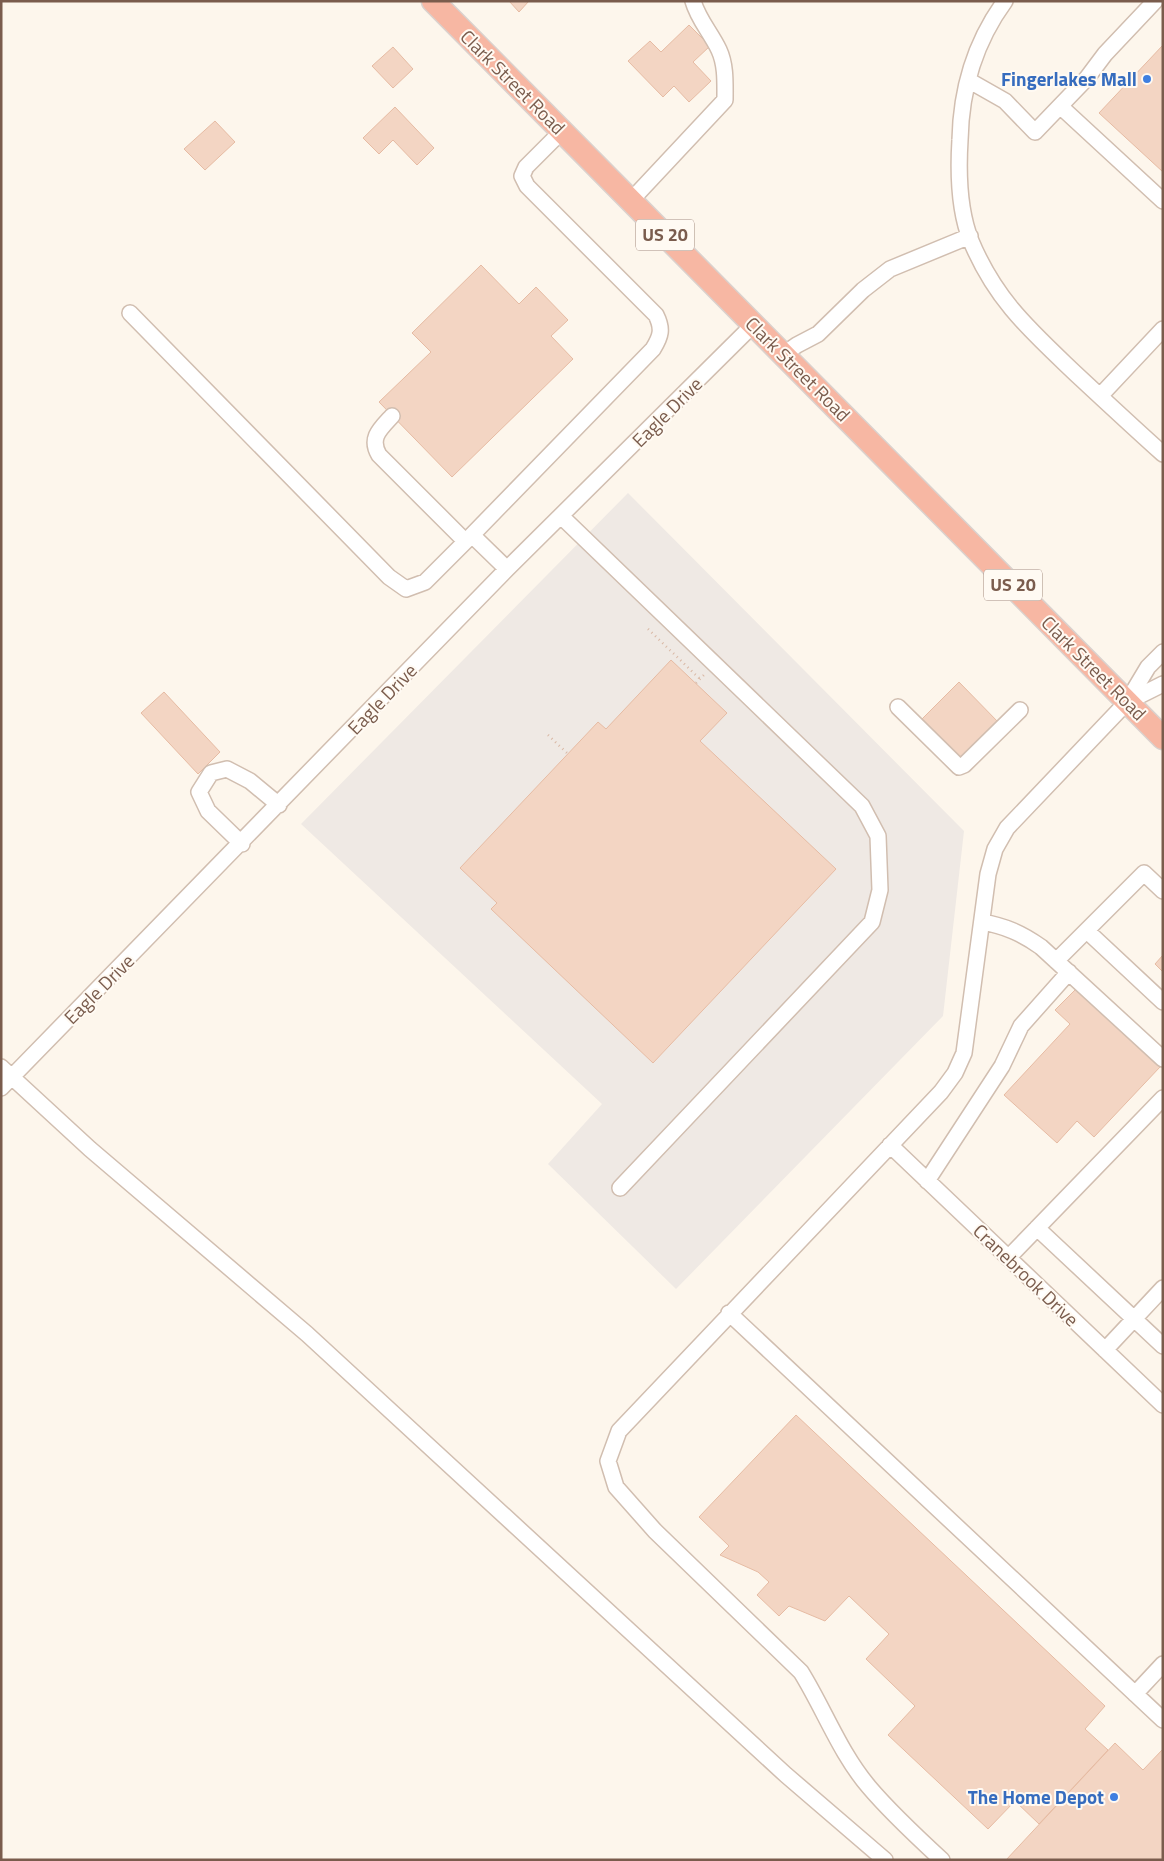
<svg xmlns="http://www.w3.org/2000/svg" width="1164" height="1861" viewBox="0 0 1164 1861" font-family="'Titillium Web',sans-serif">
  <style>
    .industrial { fill: #efe9e4 }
    .building { fill: #f3d5c3; stroke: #e6bba3 }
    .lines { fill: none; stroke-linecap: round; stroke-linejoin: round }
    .minor-casing { stroke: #d1beb0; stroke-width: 18 }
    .highway-casing { stroke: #dad1cd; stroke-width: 25 }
    .path { stroke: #d9b8a5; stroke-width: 2.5; stroke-dasharray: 1 4; stroke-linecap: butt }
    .minor { stroke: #fff; stroke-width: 15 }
    .highway { stroke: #f7b7a3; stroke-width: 22 }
    .shop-dot { fill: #3f7fe0; stroke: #fffaf3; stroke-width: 2 }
    .labels { text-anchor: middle; stroke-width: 4; stroke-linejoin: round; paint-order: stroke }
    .shield { fill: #fffaf3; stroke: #a28b7f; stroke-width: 1 }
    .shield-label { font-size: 18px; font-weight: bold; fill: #7a5c4d }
    .shop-label { font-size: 19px; font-weight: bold; fill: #366cbe; stroke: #fffaf3; text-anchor: end }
    .street-label { font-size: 19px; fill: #7a5c4d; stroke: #fffaf3 }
  </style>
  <rect width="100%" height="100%" fill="#fdf6ec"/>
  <!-- industrial -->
  <path class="industrial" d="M628,493l336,338 -21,185 -267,273 -128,-125 54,-60 -301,-280z"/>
  <!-- building -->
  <path class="building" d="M509,1h20l-10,11z
    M689,25l21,21 -17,16 18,19 -22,21 -15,-16 -11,11 -35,-36 22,-20 11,11z
    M1163,45v127l-64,-59z
    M393,47l20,22 -20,19 -21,-22z
    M395,107l39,41 -17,17 -24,-25 -14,14 -16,-16z
    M215,121l20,21 -30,28 -21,-21z
    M481,265l38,39 17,-17 32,33 -17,16 22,23 -121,118 -73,-75 52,-50 -19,-19z
    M671,660l56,53 -27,28 136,128 -183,194 -162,-154 6,-6 -37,-35 138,-146 8,7z
    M959,682l40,41 -39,39 -40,-41z
    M164,692l56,60 -22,22 -57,-61z
    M1163,955v17l-8,-8z
    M1076,989l84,78 -66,70 -17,-16 -20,22 -53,-48 66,-71 -15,-14z
    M796,1415l309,291 -20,23 23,21 -69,74 -24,-23 -27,28 -100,-94 27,-29 -49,-47 23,-25 -40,-38 -24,25 -36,-15 -10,10 -22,-21 12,-13 -11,-10 -38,-17 9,-9 -30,-29z
    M1115,1743l28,27 20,-21v111h-157z"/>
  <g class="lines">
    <defs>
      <path id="minor" d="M1005,1c-30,41 -44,89 -45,139 -2,32 -1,71 11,101 25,60 60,90 105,133 29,27 58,54 87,80
        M1155,1l-50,53 -18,24 -27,28 103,95
        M968,80l37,21 30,31 25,-26
        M637,194l88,-94c0,-17 1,-35 -6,-50 -8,-17 -21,-31 -26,-49
        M130,313l259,264 17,12 19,-7 47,-47 35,34
        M784,354l13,-9 21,-11 45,-44 27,-21 80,-33
        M1100,396l63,-67
        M392,416c-12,13 -23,22 -13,39l86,86
        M562,517l300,289 16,30 2,54 -8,32 -252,266
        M472,535l181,-186c8,-13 10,-20 3,-34l-129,-129 -5,-10 4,-9 36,-36
        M1129,701l34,-17
        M898,707l61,60 5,-2 56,-55
        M242,844l-34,-33 -9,-19 12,-19 16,-4 23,12 29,24
        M982,922c23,4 39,11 59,25l122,112
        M1087,931l76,71
        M1056,961l88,-88 19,18
        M1,1067l89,82 217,185 479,441 99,85
        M1,1088l506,-519 247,-245
        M890,1145l273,260
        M927,1181l75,-115 19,-40 48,-54
        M1037,1228l126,118
        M1008,1258l155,-160
        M729,1313l434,407
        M1105,1350l58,-62
        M1135,1694l28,-30
        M942,1860c-25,-23 -51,-47 -73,-73 -29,-34 -45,-78 -68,-115l-146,-141 -39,-44 -8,-26 11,-30 322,-339 14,-19 9,-20 24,-179 7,-25 12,-21 120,-126 21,-35 15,-15"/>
      <path id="highway" d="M433,1l730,737"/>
    </defs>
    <!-- minor casing -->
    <use href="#minor" class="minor-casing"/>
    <!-- highway casing -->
    <use href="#highway" class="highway-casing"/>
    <!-- path -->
    <path class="path" d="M648,629l52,50
      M696,683l8,-8
      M548,735l20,19"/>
    <!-- minor -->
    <use href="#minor" class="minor"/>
    <!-- highway -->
    <use href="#highway" class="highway"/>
  </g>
  <!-- markers -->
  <g class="shop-dot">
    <circle cx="1147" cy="79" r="5"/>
    <circle cx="1114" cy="1797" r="5"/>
  </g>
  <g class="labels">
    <!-- shield labels -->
    <g class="shield">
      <rect x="636" y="219.5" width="58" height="31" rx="4"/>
      <rect x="984" y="569.5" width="58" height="31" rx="4"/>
    </g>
    <g class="shield-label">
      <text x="665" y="241">US 20</text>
      <text x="1013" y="591">US 20</text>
    </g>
    <!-- shop labels -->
    <g class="shop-label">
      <text x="1137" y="86">Fingerlakes Mall</text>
      <text x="1104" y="1804">The Home Depot</text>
    </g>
    <!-- street labels -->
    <g class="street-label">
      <text transform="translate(513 82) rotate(45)" y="7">Clark Street Road</text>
      <text transform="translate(798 369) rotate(45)" y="7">Clark Street Road</text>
      <text transform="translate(667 412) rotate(-45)" y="7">Eagle Drive</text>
      <text transform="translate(1094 668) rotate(45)" y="7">Clark Street Road</text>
      <text transform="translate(382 699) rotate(-46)" y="7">Eagle Drive</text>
      <text transform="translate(99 989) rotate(-45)" y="7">Eagle Drive</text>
      <text transform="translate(1026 1275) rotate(44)" y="7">Cranebrook Drive</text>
    </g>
  </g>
  <!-- border -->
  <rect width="1164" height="1861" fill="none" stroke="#7a5c4d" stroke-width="5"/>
</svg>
